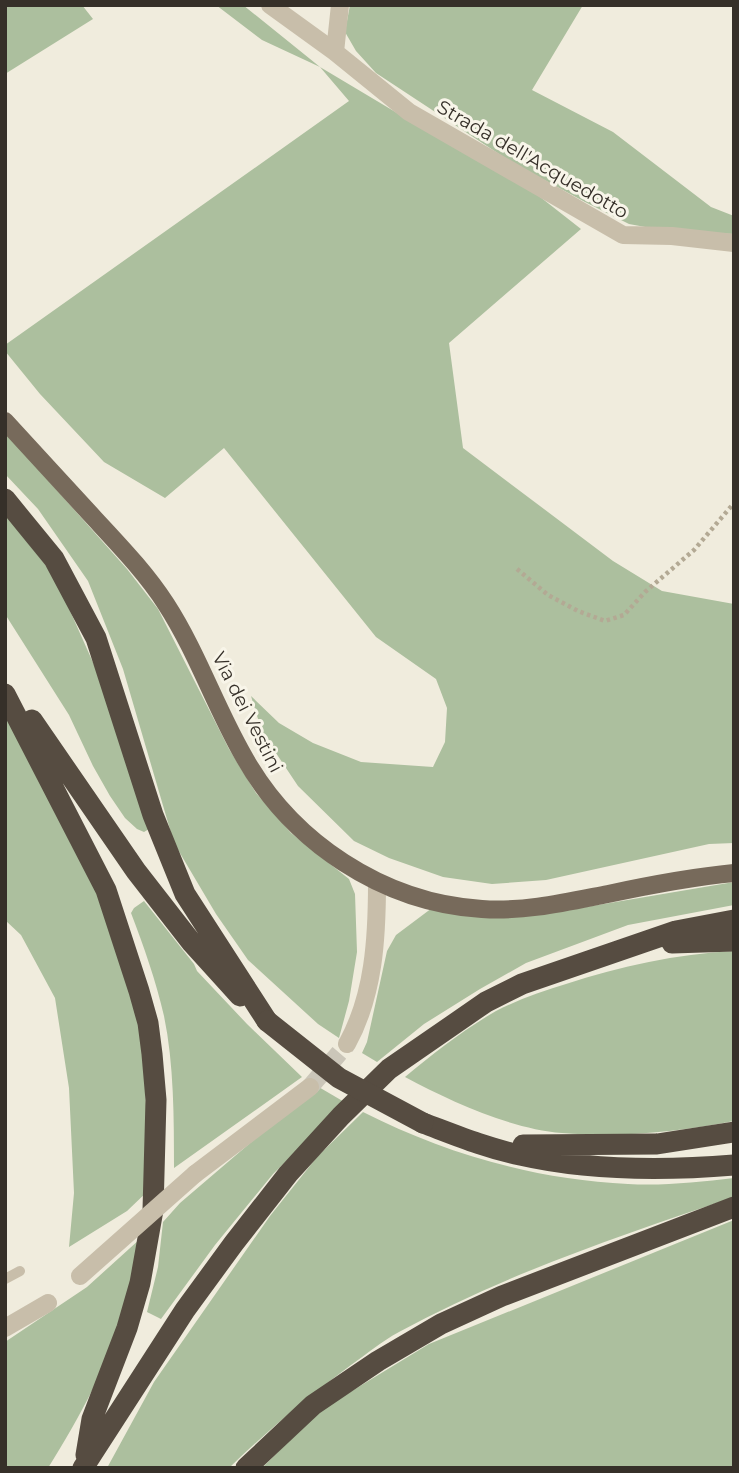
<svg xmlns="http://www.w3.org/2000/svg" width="739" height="1473" viewBox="0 0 739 1473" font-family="Montserrat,sans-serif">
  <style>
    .green { fill: #acbf9e }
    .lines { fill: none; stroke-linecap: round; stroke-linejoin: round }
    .street-tunnel { stroke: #cbc6b9; stroke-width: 18; stroke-dasharray: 18 9; stroke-linecap: butt }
    .path { stroke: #b3a994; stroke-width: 4.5; stroke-dasharray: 3.5 3.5; stroke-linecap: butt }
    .lane { stroke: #c8beaa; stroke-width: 10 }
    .street { stroke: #c8beaa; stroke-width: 18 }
    .primary { stroke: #776a5b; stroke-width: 18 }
    .highway { stroke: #564c41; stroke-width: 21 }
    .street-bridge { stroke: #c8beaa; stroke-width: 18 }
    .highway-bridge { stroke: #564c41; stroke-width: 21 }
    .labels { text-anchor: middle; stroke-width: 6; stroke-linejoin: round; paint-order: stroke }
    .street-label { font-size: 19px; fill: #363029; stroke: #f8f5e9 }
  </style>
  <rect width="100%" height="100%" fill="#f0ecdd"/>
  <!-- green -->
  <path class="green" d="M5,5h77l11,14 -88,55z
    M216,5h27l77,62 129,77 81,45 51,40 -132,114 14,105 150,113 49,30 72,13v239l-25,1 -163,36 -54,4 -49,-7 -54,-19 -35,-17 -56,-55 -36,-54 -11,-36 28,27 34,20 48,19 72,5 12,-25 2,-34 -11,-29 -60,-42 -152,-189 -59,50 -61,-36 -64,-68 -35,-43v-6l344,-244 -29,-34 -58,-27z
    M350,5h233l-51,85 81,42 98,75 23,9v18l-62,-2 -43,-8 -44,-22 -74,-40 -135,-89 -20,-22 -11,-19z
    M5,432l122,137 31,40 71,140 27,44 35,40 58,46 6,15 2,58 -8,49 -10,37 -21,-14 -70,-64 -32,-46 -42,-71 -51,-174 -35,-88 -50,-72 -33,-35z
    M5,514l50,63 40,90 54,162 -5,3 -7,-3 -12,-11 -15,-22 -17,-30 -24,-51 -64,-101z
    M5,702l97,192 40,129 8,166 -23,22 -58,36 5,-54 -5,-105 -14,-90 -34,-63 -16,-15z
    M734,882v23l-106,20 -102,38 -46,26 -56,35 -47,38 -15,-9 5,-11 20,-91 9,-16 36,-27h148z
    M144,901l50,63 3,7 50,53 55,53 -128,91c0,-49 0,-104 -10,-152 -8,-35 -20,-69 -33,-103l3,-5z
    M734,951v170c-57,11 -114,17 -172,12 -52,-4 -112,-32 -157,-56 29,-24 58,-47 91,-66 21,-11 47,-20 70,-27 55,-18 110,-30 168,-33z
    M317,1086l29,17 -73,71 -58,71 -54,74 -14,-7 11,-45 5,-45 17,-19z
    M363,1112c81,41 172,68 265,72 35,2 71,-2 106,-6v19c-114,39 -229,77 -335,135 -17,9 -32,22 -48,33 -43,32 -83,65 -122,103h-122l47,-86 116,-166 47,-59z
    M734,1220v248h-472l57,-57 110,-67z
    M140,1239c-5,21 -8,43 -13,63 -14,54 -49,119 -79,166h-43v-126l82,-55z"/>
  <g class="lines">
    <!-- street-tunnel -->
    <path class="street-tunnel" d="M310,1087l37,-43"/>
    <!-- path -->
    <path class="path" d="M517,569l31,26 30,16 27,10 19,-6 21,-23 49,-42 40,-47"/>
    <!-- lane -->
    <path class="lane" d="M5,1279l15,-8"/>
    <!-- street -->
    <path class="street" d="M270,5l65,47 74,60 214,123 49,1 62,7
      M335,52l5,-47
      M347,1044c27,-49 30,-106 30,-161
      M195,1174l115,-87
      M5,1328l43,-25"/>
    <!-- primary -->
    <path class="primary" d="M5,421c30,33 60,65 90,98 25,27 51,54 71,85 31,48 49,102 77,151 48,87 140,148 239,154 43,3 85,-7 126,-15 42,-9 84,-17 126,-21"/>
    <!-- highway -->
    <path class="highway" d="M5,499l49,60 42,79 57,177 32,79 82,127
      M5,694l101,196 33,101 9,32 4,31 4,46 -3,110 -13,73 -13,45 -35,91 -6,36
      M32,720l104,151 56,72 48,53
      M672,943l62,-2
      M423,1123c32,12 63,25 97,32 70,16 142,16 214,10
      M523,1145l134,-1 77,-12
      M83,1468l102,-158 49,-67 54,-69 53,-58 48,-47 97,-67 36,-18 154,-53 58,-11
      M246,1468l67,-63 65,-44 63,-37 61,-28 232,-89"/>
    <!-- street-bridge -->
    <path class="street-bridge" d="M80,1276l115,-102"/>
    <!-- highway-bridge -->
    <path class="highway-bridge" d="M267,1021l72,57 84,45"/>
  </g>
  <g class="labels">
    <!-- street labels -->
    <g class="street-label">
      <text transform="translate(533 159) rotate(30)" y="7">Strada dell'Acquedotto</text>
      <text transform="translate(248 712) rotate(63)" y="7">Via dei Vestini</text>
    </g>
  </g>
  <!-- border -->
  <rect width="739" height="1473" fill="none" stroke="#363029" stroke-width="14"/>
</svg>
